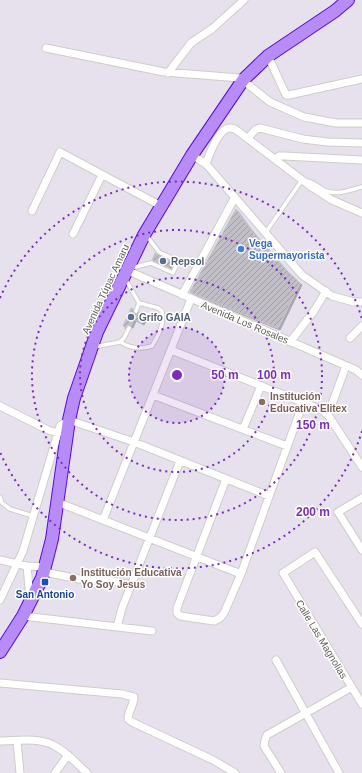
<svg xmlns="http://www.w3.org/2000/svg" width="362" height="773" viewBox="0 0 362 773" font-family="Arial,sans-serif">
  <style>
    .building { fill: url(#building-hatch); stroke: #c5c0d0; filter: url(#shadow) }
    .lines { fill: none; stroke-linecap: round; stroke-linejoin: round }
    .lane-casing { stroke: #cccec8; stroke-width: 5.5 }
    .street-casing { stroke: #cccec8; stroke-width: 9 }
    .highway-casing { stroke: #570be1; stroke-width: 14 }
    .lane { stroke: #fff; stroke-width: 3.5 }
    .street { stroke: #fff; stroke-width: 7 }
    .highway { stroke: #b88cf7; stroke-width: 12 }
    .ring { fill: none; stroke: #7b2cbf; stroke-width: 2; stroke-dasharray: 2 4 }
    .shop-dot { fill: #3f7fe0; stroke: #fff; stroke-width: 1.5 }
    .service-dot { fill: #5c6f8a; stroke: #fff; stroke-width: 1.5 }
    .education-dot { fill: #8d6e63; stroke: #fff; stroke-width: 1.5 }
    .transit-dot { fill: #1a4fb4; stroke: #fff; stroke-width: 1.5 }
    .labels { text-anchor: middle; stroke-width: 3; stroke-linejoin: round; paint-order: stroke }
    .shop-label { font-size: 10px; font-weight: bold; fill: #366cbe; stroke: #fff; text-anchor: start }
    .service-label { font-size: 10px; font-weight: bold; fill: #4e5e75; stroke: #fff; text-anchor: start }
    .street-label { font-size: 10px; fill: #5f6159; stroke: #fff }
    .education-label { font-size: 10px; font-weight: bold; fill: #785e54; stroke: #fff; text-anchor: start }
    .transit-label { font-size: 10px; font-weight: bold; fill: #164399; stroke: #fff }
    .centre { fill: #7b2cbf; stroke: #fff; stroke-width: 2 }
    .ring-label { font-size: 12px; text-anchor: middle; font-weight: bold; fill: #7b2cbf; stroke: #fff; stroke-width: 3; stroke-linejoin: round; paint-order: stroke }
  </style>
  <defs>
    <pattern id="building-hatch" width="6" height="6" patternUnits="userSpaceOnUse"><rect width="6" height="6" fill="#c1bec6"/><path d="M-1 1l2-2M0 6l6-6M5 7l2-2" fill="none" stroke="#a09ea4"/></pattern>
    <filter id="shadow"><feDropShadow dx="2" dy="2" stdDeviation="0" flood-color="#0004"/></filter>
  </defs>
  <rect width="100%" height="100%" fill="#e6e1ec"/>
  <!-- building -->
  <path class="building" d="M236,209l13,18 38,44 13,12 -22,45 -88,-36z
    M155,253l19,10 -3,6 -19,-9z
    M131,308l2,1 2,5h2l2,-2 7,3 -4,8 -8,-4 -3,7 -3,-1 -2,2 -3,-1z"/>
  <g class="lines">
    <defs>
      <path id="lane" d="M306,181c7,0 13,7 20,10 12,4 24,-1 36,-4
        M266,232l36,-52
        M131,268l20,-5 22,10 5,-12 -19,-9 -12,-16
        M126,280l13,23 -3,8
        M120,342c11,6 19,8 32,4 6,-10 13,-22 10,-35l-4,-3 -19,-5
        M94,347l26,-5 4,-4 5,-10
        M0,497l2,6 8,6 23,7"/>
      <path id="street" d="M46,48l118,24 76,6 30,24 34,15 32,6h26
        M268,56l18,39h3l73,-16
        M168,73l23,-30 22,-15 31,-28
        M248,138l7,-8 5,-2 43,11 24,3 35,1
        M192,155l14,9 96,111 30,21 22,6h8
        M277,160l2,-4h5l78,4
        M206,164c3,-9 11,-30 20,-35 3,-2 6,-1 9,0l75,57 22,14 30,13
        M32,211l28,-59 101,54
        M73,234l29,-59
        M126,270l230,100 6,5
        M182,295l53,-98
        M350,338l12,-12
        M290,342l24,-31 12,-20
        M171,350l151,60 6,5 34,52
        M153,395l134,51
        M0,406l48,24 10,3
        M328,415l18,-49
        M243,429l18,-43
        M226,479l-49,129v5l3,3 34,5 6,-3 4,-5 17,-39 62,-171
        M362,498l-24,14 24,38
        M57,502l184,72
        M103,520l88,-221
        M0,560l27,6 3,33
        M27,566l19,1
        M44,572l35,7 34,2 18,4
        M0,600l23,-49 37,-125 9,-6 65,22 135,54
        M23,616l129,15
        M362,624l-47,-72 -32,21 79,131
        M117,627l5,-19 58,-147
        M276,660l63,113
        M0,683l122,11 12,3c0,8 -6,14 -6,22l4,3 81,38 22,13
        M0,741c16,0 38,-4 53,4 13,6 23,18 34,28
        M17,741l3,32
        M55,773l13,-18
        M281,773l-17,-27 1,-6 2,-5 85,-48"/>
      <path id="highway" d="M0,652l23,-36 19,-38 10,-39 17,-119 5,-22 23,-66 47,-97 48,-80 51,-75 25,-24 67,-45 13,-11"/>
    </defs>
    <!-- lane casing -->
    <use href="#lane" class="lane-casing"/>
    <!-- street casing -->
    <use href="#street" class="street-casing"/>
    <!-- highway casing -->
    <use href="#highway" class="highway-casing"/>
    <!-- lane -->
    <use href="#lane" class="lane"/>
    <!-- street -->
    <use href="#street" class="street"/>
    <!-- highway -->
    <use href="#highway" class="highway"/>
  </g>
  <!-- distance rings -->
  <circle cx="177" cy="375" r="48" fill="#7b2cbf" fill-opacity=".12"/>
  <g class="ring">
    <circle cx="177" cy="375" r="48"/>
    <circle cx="177" cy="375" r="97"/>
    <circle cx="177" cy="375" r="145"/>
    <path d="M362 431A193 193 0 0 1 0 452M0 298A193 193 0 0 1 362 319"/>
  </g>
  <!-- markers -->
  <circle class="shop-dot" cx="241" cy="249" r="4"/>
  <g class="service-dot">
    <circle cx="163" cy="261" r="4"/>
    <circle cx="131" cy="317" r="4"/>
  </g>
  <g class="education-dot">
    <circle cx="262" cy="402" r="4"/>
    <circle cx="73" cy="578" r="4"/>
  </g>
  <rect class="transit-dot" x="41" y="578" width="8" height="8" rx="2"/>
  <g class="labels">
    <!-- shop labels -->
    <g class="shop-label">
      <text x="249" y="247">Vega<tspan x="249" dy="12">Supermayorista</tspan></text>
    </g>
    <!-- service labels -->
    <g class="service-label">
      <text x="171" y="265">Repsol</text>
      <text x="139" y="321">Grifo GAIA</text>
    </g>
    <!-- street labels -->
    <g class="street-label">
      <text transform="translate(105 289) rotate(-65)" y="4">Avenida Túpac Amaru</text>
      <text transform="translate(245 322) rotate(23)" y="4">Avenida Los Rosales</text>
      <text transform="translate(322 639) rotate(59)" y="4">Calle Las Magnolias</text>
    </g>
    <!-- education labels -->
    <g class="education-label">
      <text x="270" y="400">Institución<tspan x="270" dy="12">Educativa Elitex</tspan></text>
      <text x="81" y="576">Institución Educativa<tspan x="81" dy="12">Yo Soy Jesus</tspan></text>
    </g>
    <!-- transit labels -->
    <g class="transit-label">
      <text x="45" y="598">San Antonio</text>
    </g>
  </g>
  <circle cx="177" cy="375" r="6" class="centre"/>
  <g class="ring-label">
    <text x="225" y="379">50 m</text>
    <text x="274" y="379">100 m</text>
    <text x="313" y="429">150 m</text>
    <text x="313" y="516">200 m</text>
  </g>
</svg>
